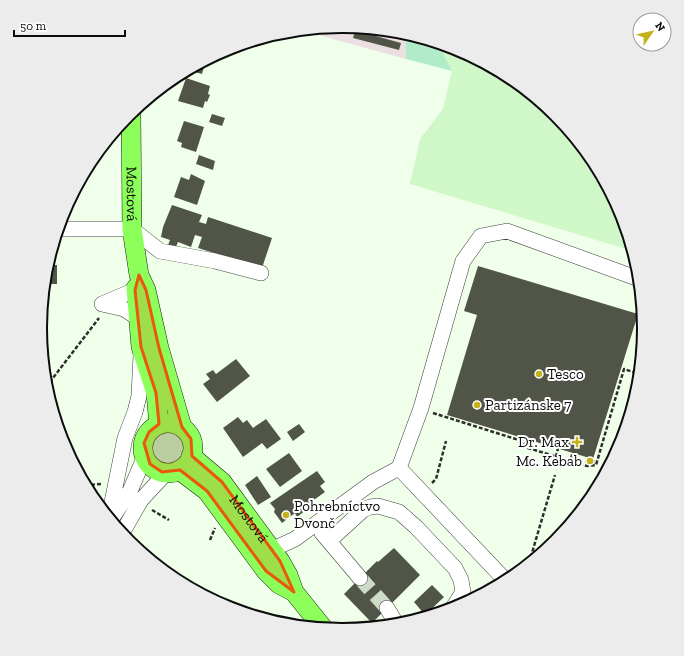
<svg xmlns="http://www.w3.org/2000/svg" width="684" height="656" viewBox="0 0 684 656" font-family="'Zilla Slab',serif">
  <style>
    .industrial { fill: #ecdfe1 }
    .farmland { fill: #cff7c8 }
    .green { fill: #b1ecc9 }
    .building { fill: #515547 }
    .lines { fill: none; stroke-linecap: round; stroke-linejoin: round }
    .minor-tunnel { stroke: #cedbc9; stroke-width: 15; stroke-dasharray: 15 8; stroke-linecap: butt }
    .minor-casing { stroke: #3f3f3f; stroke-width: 16 }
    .major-casing { stroke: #1d1d1d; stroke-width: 20 }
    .path { stroke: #2e2e2e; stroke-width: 2.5; stroke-dasharray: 4 2; stroke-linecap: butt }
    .minor { stroke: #fff; stroke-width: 15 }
    .major { stroke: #8dff5a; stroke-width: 19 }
    .marked { fill: #e8590c; fill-opacity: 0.2; stroke: #e8590c; stroke-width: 3; stroke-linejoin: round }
    .poi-dot { fill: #c5b11a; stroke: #fff; stroke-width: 1.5 }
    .labels { text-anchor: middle; stroke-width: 4; stroke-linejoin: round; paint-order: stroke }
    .street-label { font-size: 15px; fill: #0c0c0c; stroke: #fff }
    .poi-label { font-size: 15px; fill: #0c0c0c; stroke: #fff; text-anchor: start }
    .rim { fill: none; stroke: #0c0c0c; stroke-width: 2 }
  </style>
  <rect width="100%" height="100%" fill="#f0ffea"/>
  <!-- industrial -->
  <path class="industrial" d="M342,26l63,7 1,26 -106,-29z"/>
  <!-- farmland -->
  <path class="farmland" d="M438,43l20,6 52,28 46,38 37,45 28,53 12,38 -223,-67 10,-45 23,-30 9,-38z"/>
  <!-- green -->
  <path class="green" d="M405,33l33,10 14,28 -46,-12z
    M152 447a17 17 0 1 1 34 0a17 17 0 1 1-34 0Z"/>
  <!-- building -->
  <path class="building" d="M356,27l10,1 -1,5 36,10 -2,7 -46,-12z
    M206,60l-4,14 -15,-4 16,-8z
    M186,78l24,8 -2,8 2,1 -3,7 -2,-1 -2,7 -25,-7z
    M212,114l13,4 -3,8 -13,-4z
    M184,121l20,6 -8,25 -15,-5 1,-4 -5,-2z
    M199,155l16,6 -2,9 -17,-6z
    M191,174l14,7 -8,24 -23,-8 7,-20 8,3z
    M172,205l30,10 -3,7 7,2 2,-7 64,21 -10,30 -64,-20 4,-11 -7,-2 -4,12 -13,-5 -2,5 -8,-2 2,-5 -9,-3 2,-10z
    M47,265h10v19h-13z
    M478,266l160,48 -45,145 -146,-44 30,-100 -13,-4z
    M236,359l14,17 -33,26 -14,-18 7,-5 -4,-5 7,-4 3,4z
    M238,417l5,6 4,-3 6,8 13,-9 15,20 -14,10 -5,-6 -19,14 -20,-29z
    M299,424l6,8 -12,9 -6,-9z
    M289,453l13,18 -22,16 -14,-18z
    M571,454l5,1 -2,7 -5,-2z
    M587,458l8,2 -1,5 -9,-3z
    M317,471l8,11 -5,4 5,6 -21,15 2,3 -9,7 -2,-4 -13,10 -8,-11 1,-3 -5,-6z
    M257,476l14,21 -13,8 -13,-20z
    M394,548l26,27 -48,48 -28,-29 33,-33 1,1z
    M432,585l12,12 -19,18 -11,-13z"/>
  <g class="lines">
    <!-- minor-tunnel -->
    <path class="minor-tunnel" d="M360,578l27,30"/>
    <defs>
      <path id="minor" d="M58,229h74l28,22 55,10 46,12
        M102,304l22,5 14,9
        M102,304l33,-14
        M399,468l107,113
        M109,517l16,-79 10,-26 4,-16 2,-42
        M112,518l18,-27 15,-35
        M120,532l5,-4 16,-28 26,-28
        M322,533l38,45
        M329,541l34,-31 7,-3 8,-1 21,6 17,15 39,41 6,12 2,12 -11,17
        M271,550l24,-11 78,-57 26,-14 22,-60 42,-147 18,-25 26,-5 132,48
        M387,608l10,17"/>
      <g id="major">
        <path id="s1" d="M131,113l1,116 7,46 7,15 13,58 23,79"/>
        <path d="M136,288l5,59 15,46 3,32"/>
        <circle cx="168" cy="448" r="25"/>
        <path id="s2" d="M191,456l31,26 58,79 8,14 6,17 29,36"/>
        <path d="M179,470l28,21 59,80 13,13 15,8"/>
      </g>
    </defs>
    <!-- minor casing -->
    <use href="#minor" class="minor-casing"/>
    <!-- major casing -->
    <use href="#major" class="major-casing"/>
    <!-- path -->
    <path class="path" d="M46,387l53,-69
      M433,413l89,28 6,7 59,18 9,-1 28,-96 15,5
      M556,457l2,-9
      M432,483l4,-4 10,-38
      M85,485l16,-1
      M152,510l17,10
      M210,540l5,-12
      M529,563l26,-88"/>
    <!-- minor -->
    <use href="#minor" class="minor"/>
    <!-- major -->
    <use href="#major" class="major"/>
  </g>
  <!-- marked area -->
  <path class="marked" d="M139,275l7,15 13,58 23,79 9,12 1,17 30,26 58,79 14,31 -28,-21 -59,-80 -27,-21 -18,2 -12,-8 -6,-21 5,-11 10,-8 -3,-31 -15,-46 -6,-57z"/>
  <!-- markers -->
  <g class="poi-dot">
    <circle cx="539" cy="374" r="4"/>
    <circle cx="477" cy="405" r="4"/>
    <path d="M575 436h4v4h4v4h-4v4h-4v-4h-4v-4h4z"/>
    <circle cx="590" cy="461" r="4"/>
    <circle cx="286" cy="515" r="4"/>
  </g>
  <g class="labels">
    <!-- street labels -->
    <g class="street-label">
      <text dy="5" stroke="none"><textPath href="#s1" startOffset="81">Mostová</textPath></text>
      <text dy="5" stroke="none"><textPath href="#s2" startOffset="86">Mostová</textPath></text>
    </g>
    <!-- poi labels -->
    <g class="poi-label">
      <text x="547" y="379">Tesco</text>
      <text x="485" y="410">Partizánske 7</text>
      <text x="569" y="447" text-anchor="end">Dr. Max</text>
      <text x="582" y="466" text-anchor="end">Mc. Kebab</text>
      <text x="294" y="511">Pohrebníctvo<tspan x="294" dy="17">Dvonč</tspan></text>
    </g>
  </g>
  <!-- crop -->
  <path d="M0 0H684V656H0ZM47 328a295 295 0 1 1 590 0a295 295 0 1 1-590 0Z" fill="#ececec" fill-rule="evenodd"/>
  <path class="rim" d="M47 328a295 295 0 1 1 590 0a295 295 0 1 1-590 0Z"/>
  <!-- north arrow -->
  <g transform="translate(652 32) rotate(56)"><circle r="19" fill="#ffffff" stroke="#9e9e9e"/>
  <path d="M0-3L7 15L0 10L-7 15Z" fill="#c5b11a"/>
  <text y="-6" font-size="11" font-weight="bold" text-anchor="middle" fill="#0c0c0c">N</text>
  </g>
  <!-- scale -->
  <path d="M14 30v6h111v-6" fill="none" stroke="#0c0c0c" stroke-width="2"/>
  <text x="20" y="30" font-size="12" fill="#0c0c0c" stroke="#ffffff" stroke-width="3" paint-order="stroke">50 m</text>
</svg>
